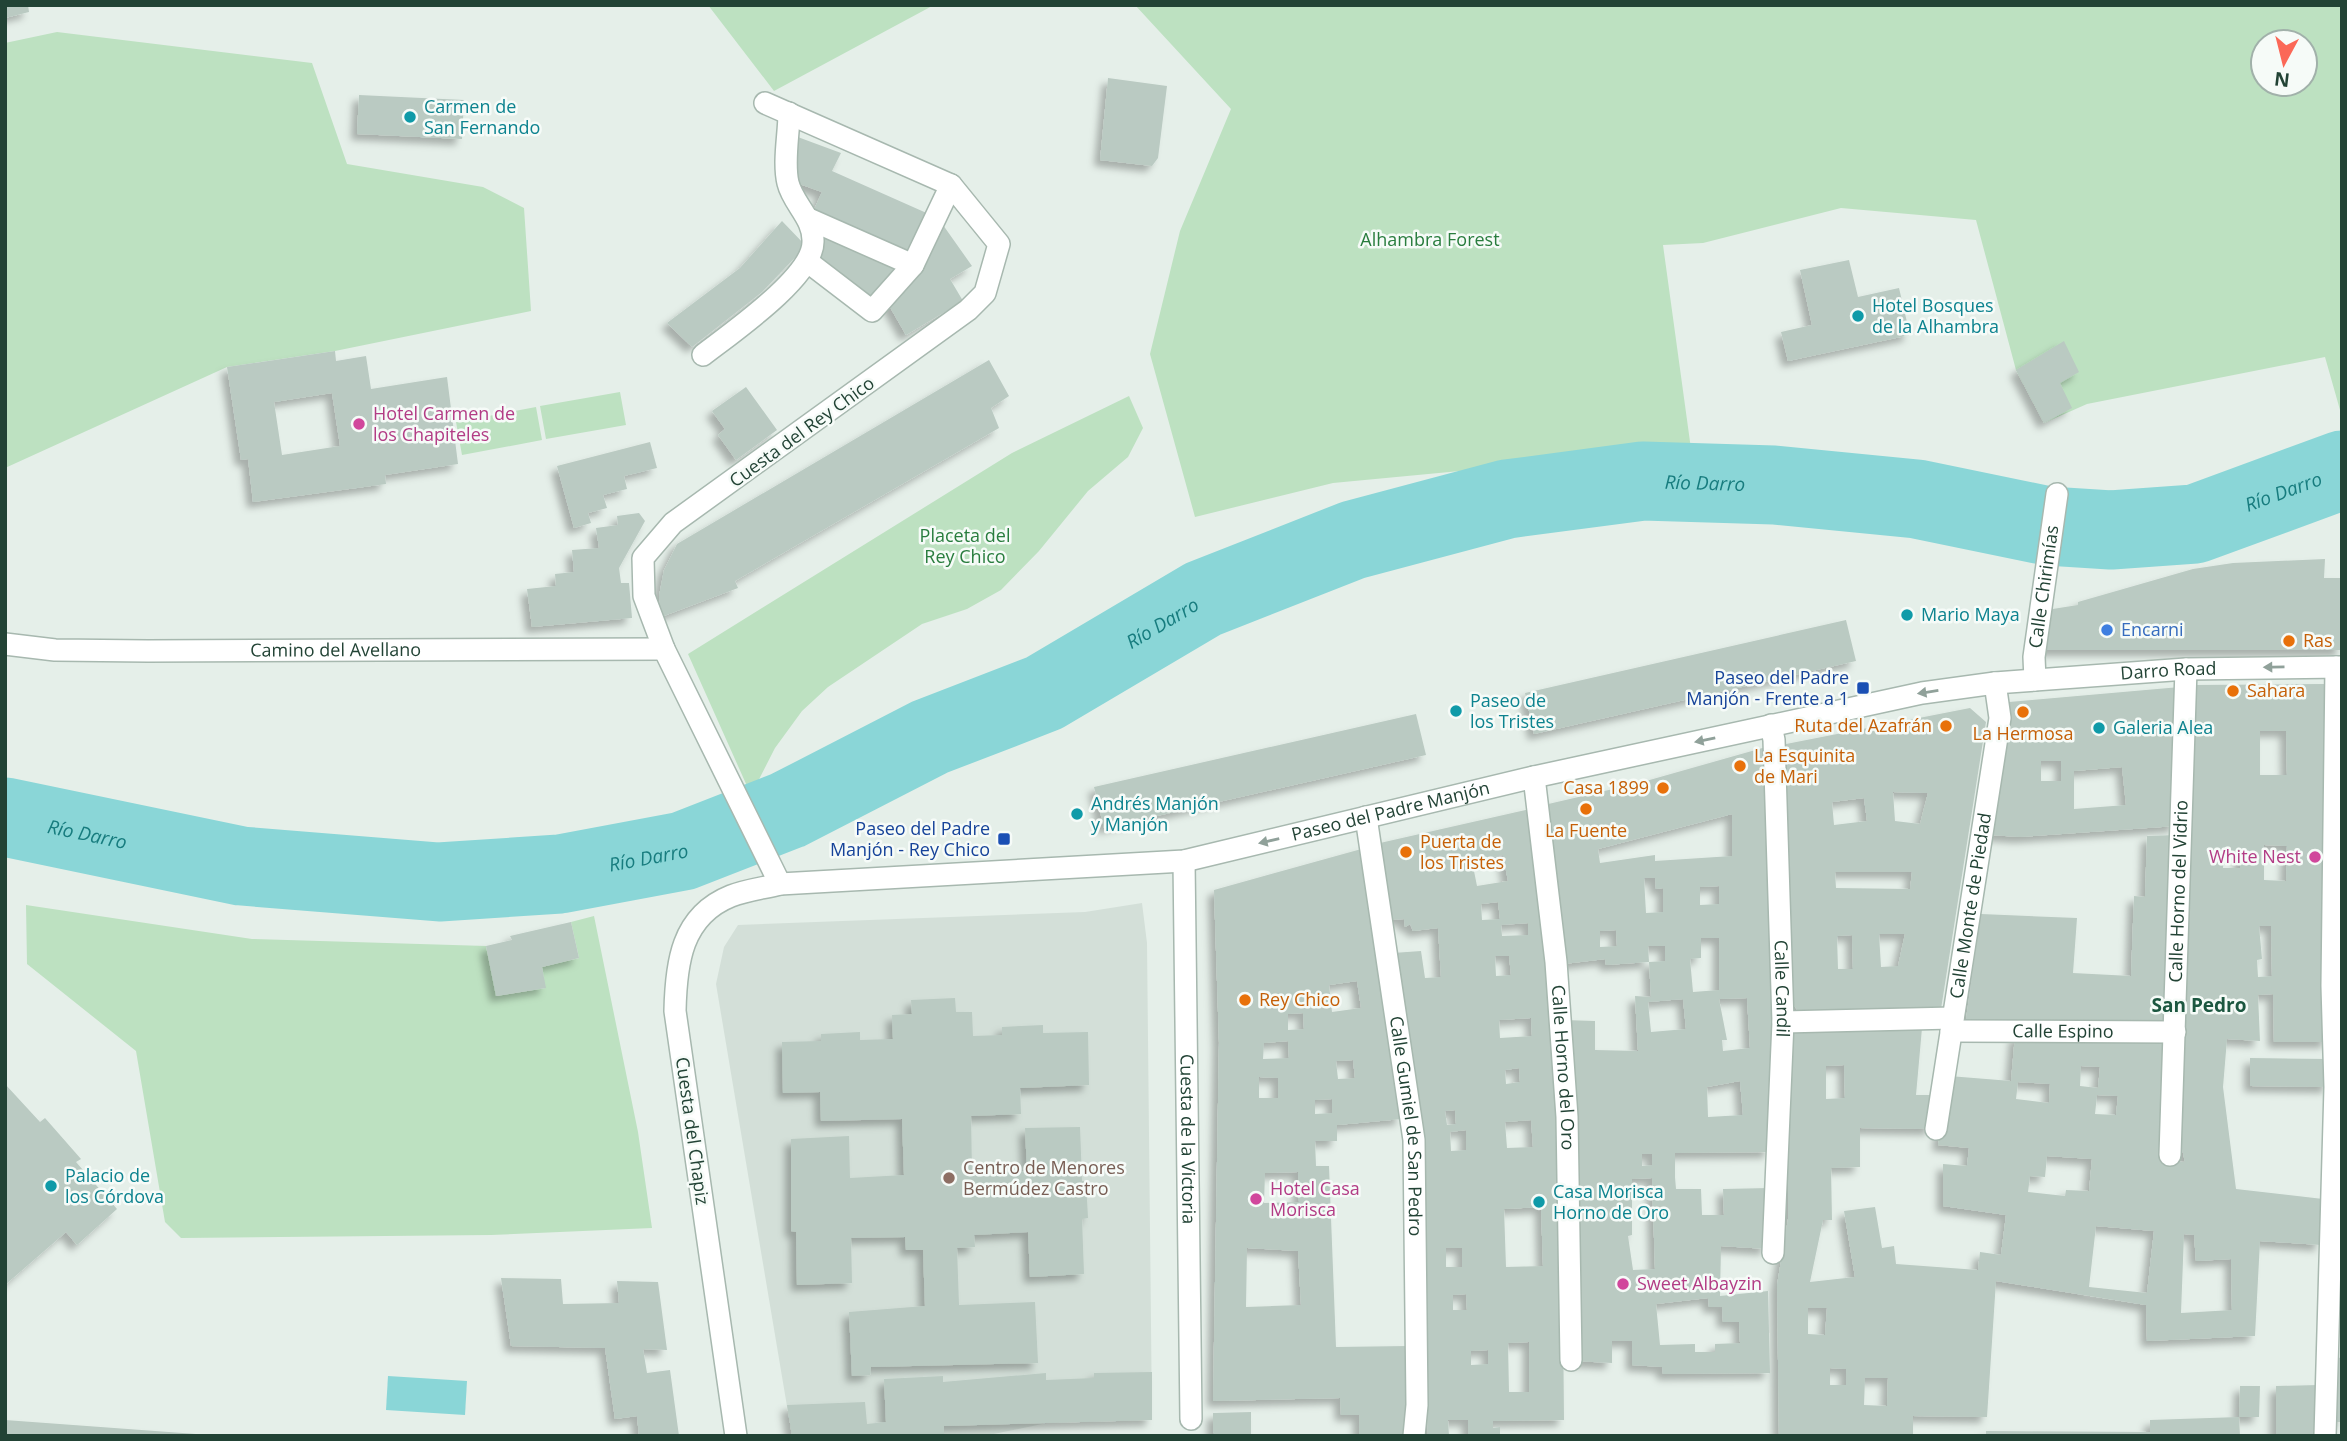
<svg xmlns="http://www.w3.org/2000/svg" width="2347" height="1441" viewBox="0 0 2347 1441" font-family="'Open Sans',sans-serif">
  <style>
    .built { fill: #d3dfd8 }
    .green { fill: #bde1c1; fill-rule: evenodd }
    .water { fill: #8ad6d7 }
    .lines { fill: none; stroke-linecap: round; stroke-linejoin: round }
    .river { stroke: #8ad6d7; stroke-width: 79 }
    .building { fill: #bacac2; fill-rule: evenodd; filter: url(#shadow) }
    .minor-casing { stroke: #a7b8af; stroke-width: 24 }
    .minor { stroke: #fff; stroke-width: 21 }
    .oneway { fill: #90a19a }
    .culture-dot { fill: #0f9aa8; stroke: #f6fbf8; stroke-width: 2.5 }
    .hotel-dot { fill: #d1479c; stroke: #f6fbf8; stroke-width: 2.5 }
    .shop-dot { fill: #3f7fe0; stroke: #f6fbf8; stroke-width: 2.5 }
    .food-dot { fill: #e8710a; stroke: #f6fbf8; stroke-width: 2.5 }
    .transit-dot { fill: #1a4fb4; stroke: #f6fbf8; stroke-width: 2.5 }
    .education-dot { fill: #8d6e63; stroke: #f6fbf8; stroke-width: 2.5 }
    .labels { text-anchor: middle; stroke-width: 5; stroke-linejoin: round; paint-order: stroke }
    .culture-label { font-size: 18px; fill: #0d838f; stroke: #f6fbf8; text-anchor: start }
    .park-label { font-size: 18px; fill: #297d3e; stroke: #f6fbf8 }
    .hotel-label { font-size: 18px; fill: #b23c85; stroke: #f6fbf8; text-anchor: start }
    .street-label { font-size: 18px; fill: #224335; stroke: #f6fbf8 }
    .shop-label { font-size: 18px; fill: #366cbe; stroke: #f6fbf8; text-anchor: start }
    .food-label { font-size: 18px; fill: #c56008; stroke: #f6fbf8; text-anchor: start }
    .transit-label { font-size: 18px; fill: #164399; stroke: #f6fbf8; text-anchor: end }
    .education-label { font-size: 18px; fill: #785e54; stroke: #f6fbf8; text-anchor: start }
    .water-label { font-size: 19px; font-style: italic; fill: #177c7e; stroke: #f6fbf8 }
    .neighbourhood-label { font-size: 19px; font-weight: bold; fill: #1c5740; stroke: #f6fbf8 }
  </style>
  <defs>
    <filter id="shadow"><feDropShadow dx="-6" dy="6" stdDeviation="3.5" flood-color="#0004"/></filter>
  </defs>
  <rect width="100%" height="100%" fill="#e5efe9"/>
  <!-- built -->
  <path class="built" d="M1142,903l5,40 5,477 -105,3 -63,13h-192l-76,-452 8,-37 14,-22 347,-13z"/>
  <!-- green -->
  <path class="green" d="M708,5h226l-160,86z
    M1135,5h1207v412l-17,-60 -238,47 -43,19 -28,-53 -40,-150 -135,-12 -138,35 -40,2 28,204 -358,34 -138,34 -45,-163 30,-123 51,-122zM2263,42h42v42h-42z
    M57,32l255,31 35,101 136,23 41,21 7,103 -196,40 -108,16 -222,101v-425z
    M620,392l6,33 -80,14 -6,-33z
    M1129,396l14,32 -15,29 -40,34 -49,60 -38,39 -34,19 -45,15 -94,63 -26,24 -27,37 -24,47 -63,-141 324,-201z
    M536,407l6,33 -80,15 -6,-33z
    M26,905l226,34 234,7 11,50 48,-8 -3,-21 37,-9 -8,-36 23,-6 44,216 14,96 -161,7 -310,3 -16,-16 -29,-171 -109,-87z"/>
  <!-- water -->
  <path class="water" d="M388,1376l79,5 -2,34 -79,-5z"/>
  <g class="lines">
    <!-- river -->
    <path class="river" id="s1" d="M5,817l236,49 198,16 121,-8 123,-23 105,-41 142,-73 114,-44 159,-94 150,-59 154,-41 136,-18 131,4 143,14 131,27 63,4 84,-6 147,-54"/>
  </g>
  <!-- building -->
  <path class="building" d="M5,5h23l1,7 -24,6z
    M1108,78l59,8 -9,72 -6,8 -52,-6z
    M359,95l105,5 -2,39 -105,-5z
    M795,136l46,17 -9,18 99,44 -19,44 -101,-43 11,-24 -31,-11z
    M782,221l24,25 -44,46 -70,55 -25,-24 73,-55z
    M943,225l29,41 -22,13 13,22 -57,34 -19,-33z
    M827,230l70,39 -23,30 -62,-43z
    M1849,260l9,37 41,-9 11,47 -122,26 -7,-29 31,-7 -12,-55z
    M2064,341l15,31 -19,11 12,25 -28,15 -28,-53z
    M335,351l1,10 30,-5 5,33 76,-12 11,87 -73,11 1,9 -133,18 -5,-43 -7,1 -14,-93zM332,393l8,53 -58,9 -8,-53z
    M989,360l20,36 -18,12 8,20 -264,153 3,7 -77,29 -2,-21 5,-26 13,-26z
    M746,387l31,43 -41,30 -18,-25 7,-6 -13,-18z
    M650,442l7,26 -33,8 3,13 -24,6 4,13 -19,5 3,10 -17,5 -17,-62z
    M639,513l6,8 -26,47 2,15h8l3,35 -100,9 -5,-38 29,-3 -1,-12 19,-2 -2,-22 27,-2 -3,-20 22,-3 -1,-9z
    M2325,559l-1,19h18v72h-299l-3,-39 38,-6v-3l115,-33 40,-6z
    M1846,620l10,41 -322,73 -9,-41z
    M2326,684l2,358h-54l-1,-48 -15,1 2,46 -33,-2 -4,48 13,102 87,10 -2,46 -61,-4 -5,95 -108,5 -1,-36 -150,-24 -9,136 -74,-1v20h-134l-2,-151 11,-66v-189l134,-2 -6,67h19l-3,34 -72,-1v39l-29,1 1,52h-9l-13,62 45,-5 -11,-66 31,-4 7,41 12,-2 2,18 82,6 2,-18 21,3 5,-40 -63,-9v-42l24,2 2,-18 -31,-3 11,-69 62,5 4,-46 152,1 -5,125 23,1 -8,-35 15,-442zM2260,731h26l1,44h-27zM2264,845l23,1 -1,35 -22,-1zM2224,851l16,1v16h-17zM2259,926h12l1,50 -14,1 -1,-17 5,-1zM1844,1065l1,33 -19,1v-33zM2081,1066l19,1 -2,21 -18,-2zM2018,1082l32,2 -1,19 -33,-4zM2097,1095l21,1 -2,19 -21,-1zM2047,1156l45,3 -3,32 -23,-1 -1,6 -37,-4 2,-16 15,1zM2096,1226l58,5 -7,62 -58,-6zM2184,1234l10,1 2,26 35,-2 1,51 -51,3zM1808,1308h19l-2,27 -17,-1zM1830,1368l16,1v16h-16zM1865,1378h23l-1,28 -23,-1z
    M2180,687l-4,139 -156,11 -29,-2 18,-133zM2041,761h20v20h-20zM2122,767l4,38 -52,4v-38z
    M1970,708l16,14 -45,287 -139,8 -11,-16 -1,-127 -9,-129zM1893,792l35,1 -8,31 -25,-3zM1864,798l3,23 -33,4 -2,-23zM1835,872h77l-2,17 -74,-1zM1879,934h26l-7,32 -17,1zM1852,935l1,34h-15l-1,-33z
    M1416,714l10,41 -322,73 -10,-41z
    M1766,747l9,240 -5,165 -95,1v24l1,12h25l1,26h22l-1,-26 46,-1 -2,61 -46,-3 -1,50 48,-5 2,82 -107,1 -1,-7 -30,-2v-24h-20v22l-38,-2 -10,-341 31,1v29l43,1 -3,-55 16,1 -2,-35 -43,3 -1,-6 -41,5 -20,-159 95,-22zM1732,814v42l-77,5v-6l-55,8 -2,-14zM1644,878h11l1,11 7,-1v24l-17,1zM1719,886v18l-19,1v-18zM1616,930l1,16 -17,1v-16zM1701,938h18v52l-26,2 -3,-33 11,-1zM1648,946h17v15l-16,1zM1747,998l3,50 -27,3 -1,-11h5l-8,-41zM1683,999l3,30 -35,3 -3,-30zM1740,1081l3,34 -35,2 -1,-30zM1642,1154h10v11l-10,1zM1652,1178l3,91 -22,1 -5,-34 4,-1v-56zM1708,1298l1,9h13l1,15h16l1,21 -25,1v8h-20v-8l-35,1 -4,-41z
    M1530,809l13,90 19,308 2,213 -71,1v7l7,-1v9h-32v-16h-20l1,16h-21l-8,-297 -27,-186 28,-2 4,27 16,-1 -3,-49 -25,3 -3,-7 -5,3 -1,-8 -15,1 -9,-77zM1503,855l5,26 -31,5 -5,-25zM1498,902l2,17 -18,1 -1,-16zM1528,923v12l-26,1 -1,-11zM1495,956h14l2,19 -15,1zM1531,1018l1,18 -32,2 -1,-18zM1519,1068l1,14 -14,2 -1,-14zM1455,1110l1,14 -9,1 -2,-14zM1531,1120l2,27 -26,1 -2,-26zM1466,1130v20l-15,1 -1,-19zM1541,1207l2,59 -37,1 -2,-58zM1446,1248h16v19h-16zM1466,1294l1,16h-14v-15zM1529,1342v50h-20l-1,-49zM1488,1350v14l-17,1v-14z
    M2176,835l-5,192 -206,-1 16,-112 96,4 -4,55 58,3 3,-80 11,1 2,-61z
    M1365,848l37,271 -65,6v16h-22l1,25h13l7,181 72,-1 -3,90h-46v-21h-18l-1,-17 -127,3 6,-358 -5,-153zM1357,981l4,27 -29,4 -3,-27zM1303,1013l1,16 -16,1v-16zM1288,1041l1,17 -26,1 1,-16zM1353,1060l2,18 -17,1 -2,-18zM1259,1077l19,1v20h-19zM1332,1099v14l-17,1v-14zM1298,1172l1,30 -35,1 1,-30zM1247,1248l51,3 3,54 -55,2z
    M571,922l8,36 -37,9 4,21 -50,8 -10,-50 26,-6 -2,-4z
    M955,998l1,14h16l1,24 29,-1v-8l41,-2v8l45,-1 1,53 -69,3 1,26 -50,2 1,57 55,-2 -2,-43 55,-1 2,54h4l2,37 -6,1 2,55 -54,3 -2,-45 -54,3 1,12 -18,1 2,57 76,-3 3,61 -167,4 -1,8 -18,1 -3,-64 76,-6 -2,-56h-17l-1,-13 -54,1 1,45 -55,2 -1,-53 -5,-1v-92l58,-3 1,42 54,-3 -2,-56 -81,2 -1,-29 -37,1 -1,-51 39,-1v-7l39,-2v8l33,-1 -1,-24 20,-1 -1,-14z
    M2250,1058l79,1v28l-79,-1z
    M5,1084l35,38 5,-4 36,41 -5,3 41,47 -40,36 -11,-13 -61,53z
    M501,1278l60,1 2,25 56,-1 -2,-22 41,1 9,68 -24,-1 4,24 23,-3 9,66h-40l-2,-20 -22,3 -10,-71 -94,-2z
    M2332,1357l10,1v64h-12z
    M1152,1372v48l-208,6v10h-152l-5,-31 78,-3 2,22 19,-2 -2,-43 59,-3v6l103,-9v7l48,-2v-5z
    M2318,1385v51h-42v-50z
    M2240,1386h20l-1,31h-20z
    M1251,1412v24h-35l-3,-4v-19z
    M2239,1417l1,19h-254v-5l164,1v-12z
    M5,1420l191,14v2h-191z"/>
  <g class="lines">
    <defs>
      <g id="minor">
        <path d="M765,103l186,82 48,59 -14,49 -17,17 -295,213 -30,35 1,38 20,53 116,235"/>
        <path d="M809,219l104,46"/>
        <path d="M808,262l64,49 41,-46 38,-80"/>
        <path d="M703,355c27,-21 110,-78 110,-113 1,-24 -20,-38 -25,-59 -5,-21 1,-49 1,-70"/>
        <path id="s2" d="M5,644l50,6 93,1 516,-2"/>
        <path id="s3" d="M2035,680l-1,-23 23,-163"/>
        <path id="s4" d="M1771,725l3,15 9,282 -10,231"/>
        <path id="s5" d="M1534,777l22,185 11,155 4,243"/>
        <path id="s6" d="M1366,817l48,323 3,265 -3,31"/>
        <path id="s7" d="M1184,861l7,558"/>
        <path d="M1783,1022l170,-4"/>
        <path id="s8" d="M1951,1031l224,1"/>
        <path id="s9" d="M1936,1129l64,-411 -5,-35"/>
        <path id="s10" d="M2170,1155l16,-486"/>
        <path id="s11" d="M736,1436l-61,-425c1,-47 6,-95 56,-115 15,-6 33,-8 49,-12l404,-23 350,-84 388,-84 73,-10 191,-14 156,-2"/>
        <path d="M2325,1436l10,-349 -3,-101 4,-319"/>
      </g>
    </defs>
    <!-- minor casing -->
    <use href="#minor" class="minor-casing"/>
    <!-- minor -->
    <use href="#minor" class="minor"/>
  </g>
  <!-- one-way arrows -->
  <defs><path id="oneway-solid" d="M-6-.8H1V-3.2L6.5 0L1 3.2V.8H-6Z" transform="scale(1.75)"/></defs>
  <g class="oneway">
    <use href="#oneway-solid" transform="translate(2274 667) rotate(179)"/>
    <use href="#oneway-solid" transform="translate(1928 692) rotate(171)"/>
    <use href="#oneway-solid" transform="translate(1705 740) rotate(168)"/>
    <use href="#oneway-solid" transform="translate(1269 841) rotate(167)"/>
  </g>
  <!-- markers -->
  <g class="culture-dot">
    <circle cx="410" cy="117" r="7"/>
    <circle cx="1858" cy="316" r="7"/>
    <circle cx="1907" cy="615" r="7"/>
    <circle cx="1456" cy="711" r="7"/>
    <circle cx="2099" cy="728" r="7"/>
    <circle cx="1077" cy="814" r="7"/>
    <circle cx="51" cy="1186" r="7"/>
    <circle cx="1539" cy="1202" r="7"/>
  </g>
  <g class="hotel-dot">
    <circle cx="359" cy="424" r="7"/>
    <circle cx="2315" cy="857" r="7"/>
    <circle cx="1256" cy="1199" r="7"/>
    <circle cx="1623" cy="1284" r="7"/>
  </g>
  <circle class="shop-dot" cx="2107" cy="630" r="7"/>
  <g class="food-dot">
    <circle cx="2289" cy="641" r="7"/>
    <circle cx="2233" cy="691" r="7"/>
    <circle cx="2023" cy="712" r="7"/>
    <circle cx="1946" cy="726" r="7"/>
    <circle cx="1740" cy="766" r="7"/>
    <circle cx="1663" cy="788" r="7"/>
    <circle cx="1586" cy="809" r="7"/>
    <circle cx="1406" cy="852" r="7"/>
    <circle cx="1245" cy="1000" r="7"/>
  </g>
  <g class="transit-dot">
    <rect x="1856" y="681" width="14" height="14" rx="3.5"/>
    <rect x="997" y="832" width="14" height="14" rx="3.5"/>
  </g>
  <circle class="education-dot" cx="949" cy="1178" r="7"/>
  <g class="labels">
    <!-- culture labels -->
    <g class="culture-label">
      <text x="424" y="113">Carmen de<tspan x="424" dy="21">San Fernando</tspan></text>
      <text x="1872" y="312">Hotel Bosques<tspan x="1872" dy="21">de la Alhambra</tspan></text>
      <text x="1921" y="621">Mario Maya</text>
      <text x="1470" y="707">Paseo de<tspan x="1470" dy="21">los Tristes</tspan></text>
      <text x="2113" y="734">Galeria Alea</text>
      <text x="1091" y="810">Andrés Manjón<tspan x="1091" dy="21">y Manjón</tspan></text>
      <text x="65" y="1182">Palacio de<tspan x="65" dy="21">los Córdova</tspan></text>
      <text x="1553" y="1198">Casa Morisca<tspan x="1553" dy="21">Horno de Oro</tspan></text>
    </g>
    <!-- park labels -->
    <g class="park-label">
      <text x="1430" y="246">Alhambra Forest</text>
      <text x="965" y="542">Placeta del<tspan x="965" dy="21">Rey Chico</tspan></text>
    </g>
    <!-- hotel labels -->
    <g class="hotel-label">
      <text x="373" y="420">Hotel Carmen de<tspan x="373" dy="21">los Chapiteles</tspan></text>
      <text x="2301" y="863" text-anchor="end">White Nest</text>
      <text x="1270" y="1195">Hotel Casa<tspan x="1270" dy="21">Morisca</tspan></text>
      <text x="1637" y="1290">Sweet Albayzin</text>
    </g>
    <!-- street labels -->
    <g class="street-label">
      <text transform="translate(802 432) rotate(-36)" y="6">Cuesta del Rey Chico</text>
      <text dy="6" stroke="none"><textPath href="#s3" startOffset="94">Calle Chirimías</textPath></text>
      <text dy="6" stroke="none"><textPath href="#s2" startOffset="331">Camino del Avellano</textPath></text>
      <text dy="6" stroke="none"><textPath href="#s11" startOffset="2026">Darro Road</textPath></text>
      <text dy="6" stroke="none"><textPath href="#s11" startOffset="1234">Paseo del Padre Manjón</textPath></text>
      <text dy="6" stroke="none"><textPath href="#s10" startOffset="264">Calle Horno del Vidrio</textPath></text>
      <text dy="6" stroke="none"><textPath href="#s9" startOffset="226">Calle Monte de Piedad</textPath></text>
      <text dy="6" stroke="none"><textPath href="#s4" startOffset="264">Calle Candil</textPath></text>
      <text dy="6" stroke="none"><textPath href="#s8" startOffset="112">Calle Espino</textPath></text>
      <text dy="6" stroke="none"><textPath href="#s5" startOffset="292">Calle Horno del Oro</textPath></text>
      <text dy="6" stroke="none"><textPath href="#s6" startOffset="312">Calle Gumiel de San Pedro</textPath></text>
      <text transform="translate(692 1131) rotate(82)" y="6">Cuesta del Chapiz</text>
      <text dy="6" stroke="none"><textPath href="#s7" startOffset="278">Cuesta de la Victoria</textPath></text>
    </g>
    <!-- shop labels -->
    <g class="shop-label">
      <text x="2121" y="636">Encarni</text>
    </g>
    <!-- food labels -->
    <g class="food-label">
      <text x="2303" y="647">Ras</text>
      <text x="2247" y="697">Sahara</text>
      <text x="1932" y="732" text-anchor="end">Ruta del Azafrán</text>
      <text x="2023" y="740" text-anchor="middle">La Hermosa</text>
      <text x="1754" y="762">La Esquinita<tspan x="1754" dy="21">de Mari</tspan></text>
      <text x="1649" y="794" text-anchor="end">Casa 1899</text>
      <text x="1586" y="837" text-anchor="middle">La Fuente</text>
      <text x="1420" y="848">Puerta de<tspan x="1420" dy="21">los Tristes</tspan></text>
      <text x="1259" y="1006">Rey Chico</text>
    </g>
    <!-- transit labels -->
    <g class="transit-label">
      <text x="1849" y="684">Paseo del Padre<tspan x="1849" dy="21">Manjón - Frente a 1</tspan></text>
      <text x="990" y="835">Paseo del Padre<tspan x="990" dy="21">Manjón - Rey Chico</tspan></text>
    </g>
    <!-- education labels -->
    <g class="education-label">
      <text x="963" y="1174">Centro de Menores<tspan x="963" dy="21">Bermúdez Castro</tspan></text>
    </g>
    <!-- water labels -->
    <g class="water-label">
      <text dy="7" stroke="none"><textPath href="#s1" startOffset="1785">Río Darro</textPath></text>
      <text dy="7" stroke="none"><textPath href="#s1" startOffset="2373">Río Darro</textPath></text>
      <text dy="7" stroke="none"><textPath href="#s1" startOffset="1218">Río Darro</textPath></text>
      <text dy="7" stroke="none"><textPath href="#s1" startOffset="84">Río Darro</textPath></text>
      <text dy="7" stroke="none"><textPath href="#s1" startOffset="651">Río Darro</textPath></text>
    </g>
    <!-- neighbourhood labels -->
    <g class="neighbourhood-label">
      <text x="2199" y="1012">San Pedro</text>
    </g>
  </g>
  <!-- border -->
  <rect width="2347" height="1441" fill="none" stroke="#224335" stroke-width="14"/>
  <!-- north arrow -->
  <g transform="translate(2284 63) rotate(187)"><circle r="33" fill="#f6fbf8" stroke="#a1b1aa" stroke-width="2"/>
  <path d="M0-5L12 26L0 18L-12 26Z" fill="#fb6857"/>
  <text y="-10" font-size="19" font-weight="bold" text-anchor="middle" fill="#224335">N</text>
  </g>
</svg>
